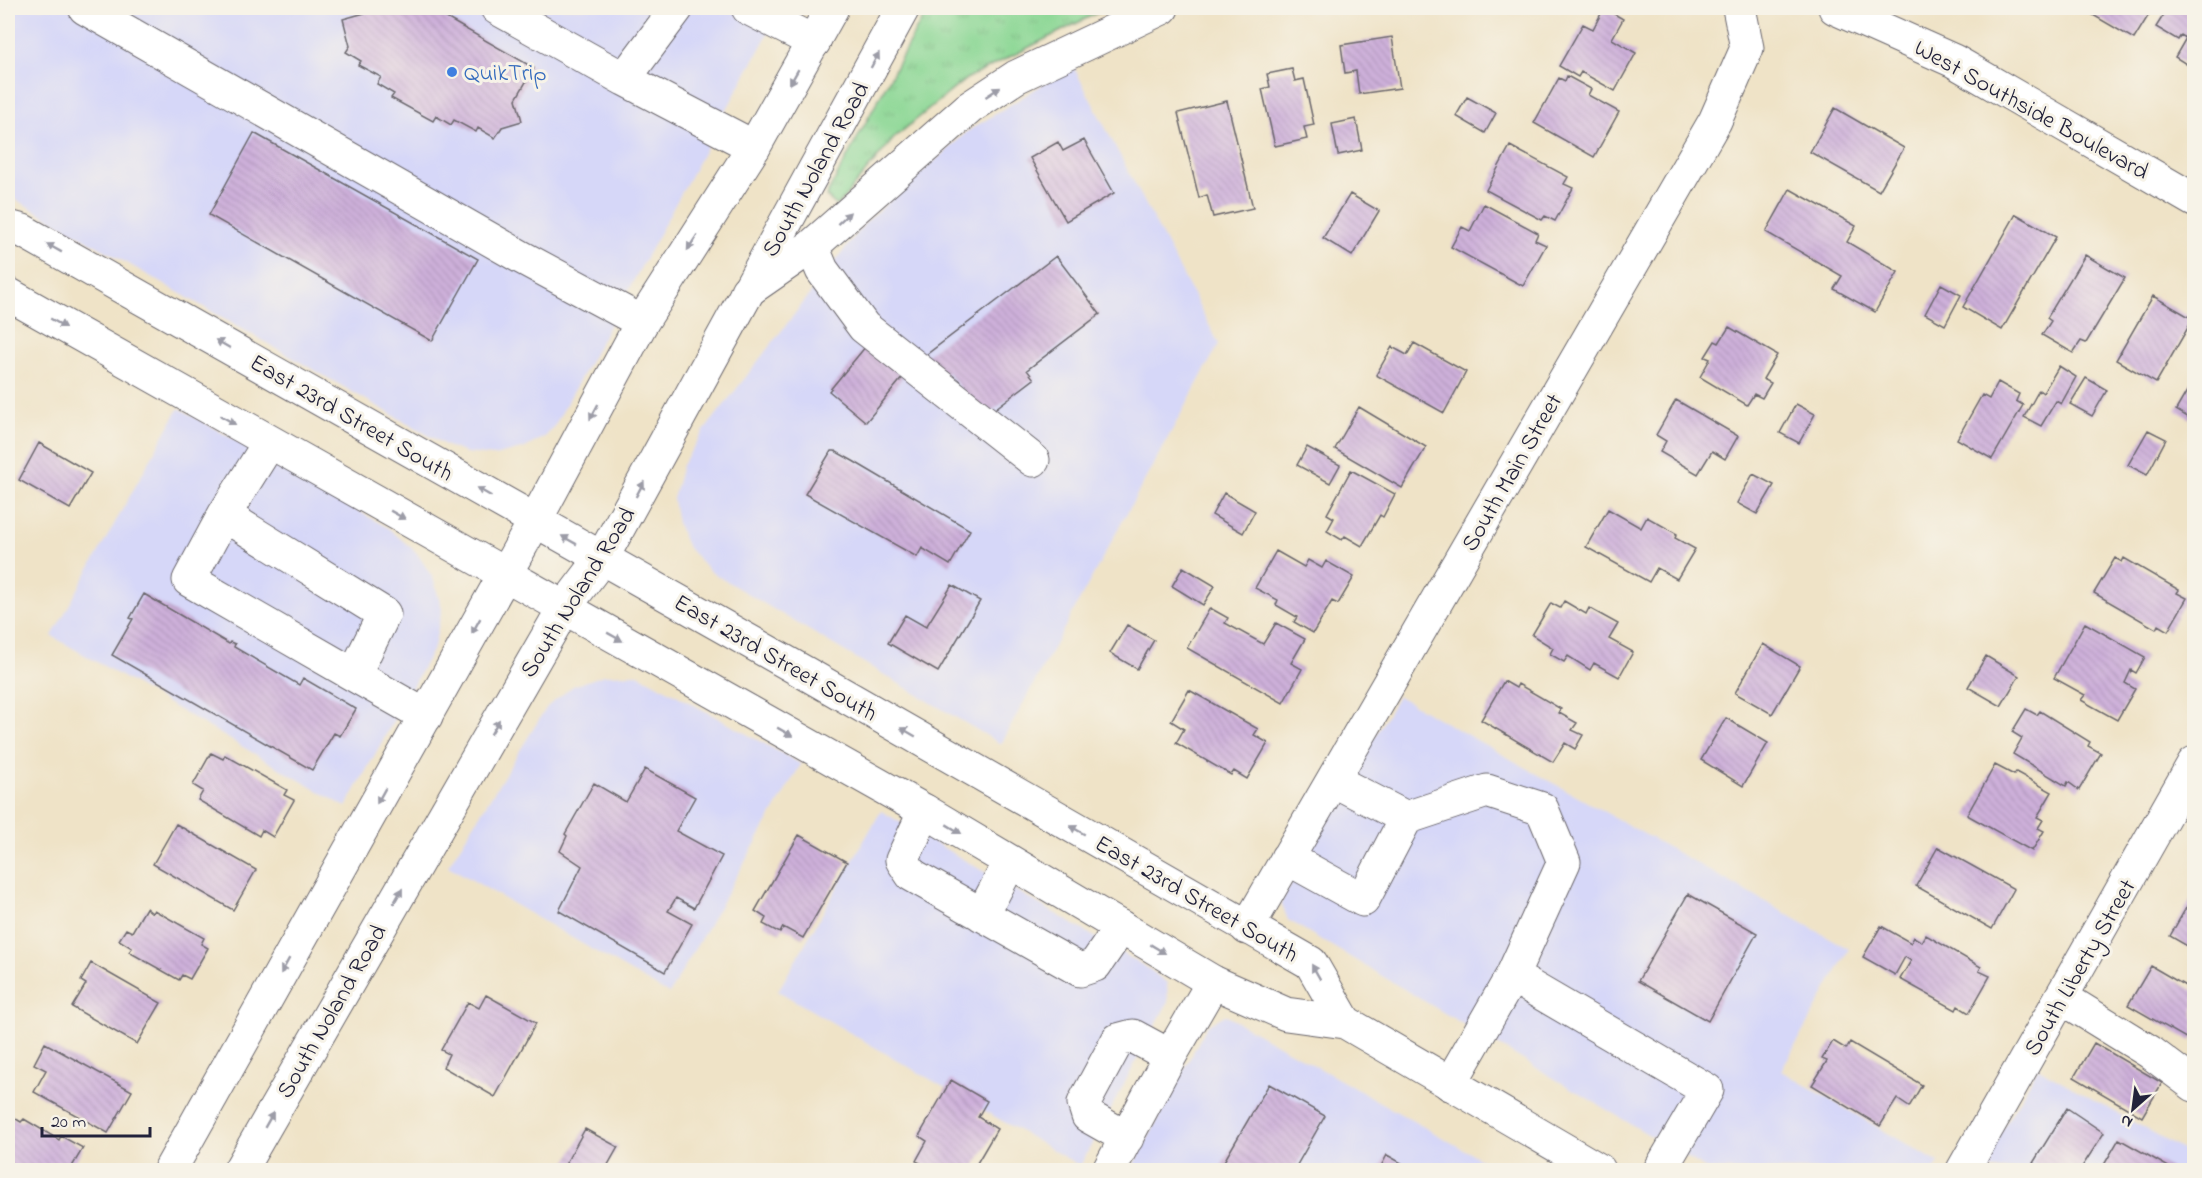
<svg xmlns="http://www.w3.org/2000/svg" width="2202" height="1178" viewBox="0 0 2202 1178" font-family="'Indie Flower',sans-serif">
  <style>
    .built { fill: #d6d7f8 }
    .grass { fill: url(#grass-tufts); stroke: #567c68; stroke-width: 1.5 }
    .building { fill: url(#building-back-hatch) }
    .lines { fill: none; stroke-linecap: round; stroke-linejoin: round }
    .minor-casing { stroke: #6a666c; stroke-width: 35 }
    .major-casing { stroke: #6a666c; stroke-width: 35 }
    .minor { stroke: #fff; stroke-width: 33 }
    .major { stroke: #fff; stroke-width: 33 }
    .oneway { fill: #9c9ca7 }
    .shop-dot { fill: #3f7fe0; stroke: #f7f3e8; stroke-width: 2 }
    .labels { text-anchor: middle; stroke-width: 6; stroke-linejoin: round; paint-order: stroke }
    .shop-label { font-size: 24px; fill: #366cbe; stroke: #f7f3e8; text-anchor: start }
    .street-label { font-size: 24px; fill: #22223b; stroke: #f7f3e8 }
  </style>
  <defs>
    <pattern id="grass-tufts" width="24" height="20" patternUnits="userSpaceOnUse" patternTransform="scale(1.5)"><rect width="24" height="20" fill="#8bd794"/><path d="M3 7l-1-3M5 7V3M7 7l1-3M15 17l-1-3M17 17v-4M19 17l1-3" fill="none" stroke="#78b880"/></pattern>
    <pattern id="building-back-hatch" width="6" height="6" patternUnits="userSpaceOnUse" patternTransform="scale(1.5)"><rect width="6" height="6" fill="#ceb0da"/><path d="M-1 5l2 2M0 0l6 6M5-1l2 2" fill="none" stroke="#b197bc"/></pattern>
  </defs>
  <rect width="100%" height="100%" fill="#f7f3e8"/>
  <filter id="ink" filterUnits="userSpaceOnUse"><feTurbulence type="fractalNoise" baseFrequency=".0167" numOctaves="2"/><feDisplacementMap in="SourceGraphic" scale="12" xChannelSelector="R" yChannelSelector="G"/><feConvolveMatrix kernelMatrix="1 2 1 2 8 2 1 2 1" color-interpolation-filters="sRGB"/></filter>
  <filter id="wash" filterUnits="userSpaceOnUse"><feTurbulence type="fractalNoise" baseFrequency=".008" numOctaves="4" result="noise"/><feDisplacementMap in="SourceGraphic" scale="24" xChannelSelector="R" yChannelSelector="G"/><feGaussianBlur stdDeviation="1.35" result="paint"/><feColorMatrix in="noise" values="0 0 0 0 0 0 0 0 0 0 0 0 0 0 0 0 0 1.4 0 .05"/><feComposite in="paint" operator="in"/></filter>
  <g filter="url(#wash)">
    <rect width="100%" height="100%" fill="#efe3c7"/>
    <!-- built -->
    <path class="built" d="M8,8h774l-227,417 -9,11 -21,12 -31,8 -28,-3 -19,-7 -439,-251z
      M1073,66l146,278 -218,400 -290,-172 -23,-24 -11,-25 -4,-24 9,-34 22,-34 161,-208 103,-92z
      M179,408l209,120 28,24 17,26 9,31 -8,38 -88,160 -294,-171z
      M638,674l163,90 -132,230 -221,-128 99,-159 26,-21 31,-11z
      M1398,696l451,253 -68,122 158,92 -5,7h-226l-420,-250 -7,-18z
      M881,811l268,158 18,14 1,19 -88,164 -302,-175z
      M1225,1015l275,155h-369l76,-144z
      M2038,1068l156,89v13h-215z"/>
    <!-- grass -->
    <path class="grass" d="M928,8h188l-21,6 -129,65 -71,58 -58,69 -11,-10z"/>
    <g id="blocks">
      <!-- building -->
      <path class="building" d="M371,8h58l105,60 -18,31 6,22 -20,6 -7,11 -17,-10 -2,4 -22,-12 -3,5 -15,-9 -3,5 -42,-23 3,-4 -17,-10 4,-7 -23,-12 3,-4 -15,-9 4,-6 -7,-27 25,-7z
        M1604,8l19,11 -11,20 24,14 -21,38 -34,-19 -3,5 -19,-11 24,-42 10,5z
        M2081,8h72l-19,31z
        M2168,8h26v61l-19,-12 11,-19 -5,-3 -3,5 -22,-13z
        M1392,37l8,51 -41,6 -3,-23 -11,2 -4,-28z
        M1292,69l3,12 9,-2 10,46 -10,2 3,12 -32,7 -13,-57 8,-2 -3,-13z
        M1567,76l24,13 -3,6 31,17 -25,45 -60,-34 25,-45 6,3z
        M1467,97l29,16 -11,20 -29,-17z
        M1227,101l26,107 -40,9 -6,-22 -8,3 -21,-85z
        M1835,108l69,40 -25,43 -69,-39z
        M1356,119l6,31 -24,5 -6,-31z
        M254,133l224,126 -46,82 -223,-126z
        M1084,140l30,53 -48,28 -36,-63 28,-16 5,9z
        M1510,146l58,31 -4,7 9,4 -18,33 -10,-5 -3,4 -56,-30z
        M1790,189l66,37 -9,16 51,30 -23,40 -41,-23 8,-13 -76,-44z
        M1350,194l29,17 -27,45 -29,-18z
        M1484,204l54,29 -3,7 11,5 -23,41 -72,-39 11,-20 8,4z
        M2016,214l40,23 -54,93 -39,-23z
        M2085,255l40,23 -39,65 -5,-2 -8,12 -31,-18 9,-14 -4,-3z
        M1056,256l44,58 -73,56 7,9 -51,39 -35,-46 -6,5 -16,-22z
        M1941,284l20,11 -16,30 -20,-11z
        M2153,296l40,23 -37,64 -40,-23z
        M1729,327l48,28 -14,24 8,4 -9,15 -8,-4 -7,11 -47,-28 10,-18 -5,-2 10,-16 4,2z
        M1414,343l52,29 -22,41 -68,-38 16,-28 15,8z
        M866,346l37,31 -37,45 -37,-31z
        M2059,366l17,11 -15,27 -5,-3 -15,25 -17,-9 15,-27 4,3z
        M2086,378l21,12 -15,26 -22,-12z
        M2194,379v42l-18,-11z
        M1998,382l21,12 -3,7 7,4 -31,54 -35,-20 25,-44 7,4z
        M1676,400l62,36 -13,23 -13,-8 -14,23 -38,-22 6,-11 -10,-6z
        M1796,404l19,10 -16,29 -19,-10z
        M1359,407l67,40 -24,41 -67,-39z
        M2148,430l18,9 -19,36 -19,-10z
        M39,443l52,30 -21,36 -51,-29z
        M1307,447l33,18 -10,18 -33,-18z
        M831,451h4l18,10 117,69 -20,35 -28,-17 -5,9 -112,-63z
        M1351,470l44,24 -12,23 -3,-2 -18,31 -17,-10 -3,4 -15,-9 7,-13 -7,-4z
        M1753,474l21,11 -17,29 -20,-11z
        M1224,493l31,18 -12,22 -31,-18z
        M1608,509l33,19 6,-11 30,17 -2,4 20,11 -18,30 -20,-11 -8,14 -63,-35z
        M1276,551l28,16 4,-7 14,8 4,-7 28,16 -16,27 -6,-3 -19,32 -19,-11 3,-5 -21,-12 2,-5 -23,-12z
        M2115,558l7,4 2,-4 55,32 -2,3 10,5 -19,33 -10,-6 -2,4 -62,-36z
        M1183,567l32,19 -12,19 -31,-19z
        M952,585l28,16 -42,71 -50,-29 17,-28 21,12z
        M144,594l85,50 1,-2 5,2 -1,3 65,38 4,-7 53,31 -16,27 -6,-3 -22,37 -200,-115 21,-36 -3,-1z
        M1564,601l22,13 3,-6 29,16 -9,15 24,13 -14,25 -25,-14 -4,7 -22,-14 -4,6 -14,-8 3,-6 -21,-13 19,-32 9,5z
        M1210,608l18,10 -3,5 38,21 13,-21 29,16 -14,24 11,6 -19,34 -96,-55z
        M2085,623l60,34 -9,16 -5,-3 -6,13 10,6 -18,31 -36,-20 4,-5 -31,-17z
        M1127,625l27,15 -17,29 -27,-16z
        M1763,644l37,22 -28,48 -37,-21z
        M1986,656l33,20 -18,30 -33,-19z
        M1504,681l12,7 2,-4 43,25 -2,4 18,10 -5,7 11,5 -8,14 -10,-6 -12,19 -72,-42z
        M1189,690l69,39 -4,6 14,8 -21,36 -13,-8 -3,4 -55,-32 8,-14 -13,-8z
        M2026,709l11,6 3,-4 50,31 -2,4 13,7 -22,37 -11,-8 -2,4 -53,-32 9,-16 -10,-6z
        M1726,718l42,25 -25,43 -42,-26z
        M211,753l12,6 2,-4 62,35 -3,5 10,5 -21,37 -11,-7 -3,6 -61,-36 5,-9 -10,-6z
        M1995,765l19,10 2,-3 36,20 -15,25 6,3 -5,8 6,3 -12,20 -65,-36z
        M645,769l50,28 -19,34 46,25 -28,52 -18,-10 -8,13 24,13 -27,48 -106,-61 23,-45 -22,-15 7,-15 -2,-2 29,-51 32,19z
        M176,824l80,46 -23,40 -80,-46z
        M799,835l48,27 -44,76 -20,-11 -3,6 -17,-9 3,-6 -11,-7z
        M1938,847l76,42 -22,40 -76,-43z
        M1688,894l69,39 -49,88 -70,-40z
        M2194,894v56l-24,-14z
        M146,908l6,5 2,-3 50,28 -3,6 7,4 -18,31 -8,-4 -3,5 -50,-28 3,-4 -13,-8 7,-11 6,3z
        M1881,926l30,17 3,-6 8,5 4,-7 55,32 -2,4 11,5 -21,37 -11,-7 -2,4 -56,-31 11,-18 -6,-4 -10,18 -32,-18z
        M91,963l70,40 -24,41 -65,-37 14,-23 -5,-3z
        M2151,966l43,25v44l-3,6 -63,-36z
        M486,995l50,28 -41,74 -52,-30 6,-13 -8,-4 27,-48 11,6z
        M1833,1041l13,8 4,-7 72,43 -13,22 -12,-8 -17,27 -68,-41 15,-24 -5,-2z
        M45,1043l87,48 -24,42 -74,-41 12,-22 -12,-6z
        M2094,1043l68,40 -20,34 -68,-40z
        M951,1080l36,21 -9,16 19,12 -24,41h-39l-18,-9 11,-20 -8,-5z
        M1269,1084l56,32 -31,54h-75z
        M2067,1108l37,25 -24,37h-5l-5,-3 -2,3h-23l-12,-7z
        M8,1114l13,8 3,-3 35,21 2,-4 22,12 -13,22h-62z
        M585,1129l33,18 -13,23h-26l-13,-7z
        M2119,1139l55,31h-73z
        M1387,1155l27,15h-35z"/>
    </g>
  </g>
  <g filter="url(#ink)">
    <use href="#blocks" fill-opacity="0" stroke="#6a666c" stroke-width="1.5"/>
    <g class="lines">
      <defs>
        <path id="minor" d="M85,8l436,249 121,65
          M497,8l127,71 130,68
          M748,8l66,34
          M1835,8l119,53 240,139
          M624,79l53,-71
          M812,246l10,24 42,57 169,133
          M747,291l65,-45 157,-138 47,-31 146,-69
          M269,443l-45,72 160,99 -30,61 72,41
          M224,515l-35,65 165,95
          M925,811l-23,49 10,15 168,95 15,-5 26,-38
          M1406,818l81,-27 55,18 22,53 -52,114
          M1287,858l76,42 43,-82 -73,-38
          M982,915l28,-53
          M1247,928l468,-807 32,-73 -8,-40
          M2061,997l89,55 44,33
          M1450,1084l62,-108 195,114 -47,80
          M1127,1138l-39,-22 -4,-13 34,-63 15,-4 37,20
          M1109,1170l61,-114 43,-74
          M1963,1170l231,-407"/>
        <path id="major" d="M8,227l15,4 784,443 504,289 34,59
          M8,294l917,517 288,171 73,32 59,8 254,148
          M170,1170l365,-649 107,-199 112,-175 78,-139
          M240,1170l324,-562 38,-50 301,-550"/>
      </defs>
      <!-- minor casing -->
      <use href="#minor" class="minor-casing"/>
      <!-- major casing -->
      <use href="#major" class="major-casing"/>
      <!-- minor -->
      <use href="#minor" class="minor"/>
      <!-- major -->
      <use href="#major" class="major"/>
    </g>
    <!-- one-way arrows -->
    <defs><path id="oneway-solid" d="M-6-.8H1V-3.2L6.5 0L1 3.2V.8H-6Z" transform="scale(1.5)"/></defs>
    <g class="oneway">
      <use href="#oneway-solid" transform="translate(875 60) rotate(-62)"/>
      <use href="#oneway-solid" transform="translate(794 77) rotate(120)"/>
      <use href="#oneway-solid" transform="translate(993 92) rotate(-33)"/>
      <use href="#oneway-solid" transform="translate(844 218) rotate(-43)"/>
      <use href="#oneway-solid" transform="translate(692 243) rotate(123)"/>
      <use href="#oneway-solid" transform="translate(54 248) rotate(-151)"/>
      <use href="#oneway-solid" transform="translate(58 323) rotate(30)"/>
      <use href="#oneway-solid" transform="translate(223 344) rotate(-150)"/>
      <use href="#oneway-solid" transform="translate(594 412) rotate(118)"/>
      <use href="#oneway-solid" transform="translate(228 420) rotate(30)"/>
      <use href="#oneway-solid" transform="translate(640 489) rotate(-62)"/>
      <use href="#oneway-solid" transform="translate(484 492) rotate(-150)"/>
      <use href="#oneway-solid" transform="translate(398 515) rotate(29)"/>
      <use href="#oneway-solid" transform="translate(569 540) rotate(-151)"/>
      <use href="#oneway-solid" transform="translate(476 626) rotate(119)"/>
      <use href="#oneway-solid" transform="translate(615 637) rotate(29)"/>
      <use href="#oneway-solid" transform="translate(495 727) rotate(-60)"/>
      <use href="#oneway-solid" transform="translate(785 732) rotate(29)"/>
      <use href="#oneway-solid" transform="translate(908 732) rotate(-150)"/>
      <use href="#oneway-solid" transform="translate(381 796) rotate(119)"/>
      <use href="#oneway-solid" transform="translate(954 829) rotate(31)"/>
      <use href="#oneway-solid" transform="translate(1077 830) rotate(-150)"/>
      <use href="#oneway-solid" transform="translate(398 896) rotate(-60)"/>
      <use href="#oneway-solid" transform="translate(1158 949) rotate(31)"/>
      <use href="#oneway-solid" transform="translate(285 966) rotate(119)"/>
      <use href="#oneway-solid" transform="translate(1316 972) rotate(-120)"/>
      <use href="#oneway-solid" transform="translate(269 1120) rotate(-60)"/>
    </g>
  </g>
  <!-- markers -->
  <circle class="shop-dot" cx="452" cy="72" r="6"/>
  <g class="labels">
    <!-- shop labels -->
    <g class="shop-label">
      <text x="464" y="80">QuikTrip</text>
    </g>
    <!-- street labels -->
    <g class="street-label">
      <text transform="translate(2032 109) rotate(29)" y="8">West Southside Boulevard</text>
      <text transform="translate(815 169) rotate(-61)" y="8">South Noland Road</text>
      <text transform="translate(352 417) rotate(30)" y="8">East 23rd Street South</text>
      <text transform="translate(1511 472) rotate(-60)" y="8">South Main Street</text>
      <text transform="translate(577 592) rotate(-58)" y="8">South Noland Road</text>
      <text transform="translate(776 657) rotate(30)" y="8">East 23rd Street South</text>
      <text transform="translate(1197 898) rotate(30)" y="8">East 23rd Street South</text>
      <text transform="translate(2079 967) rotate(-60)" y="8">South Liberty Street</text>
      <text transform="translate(331 1011) rotate(-60)" y="8">South Noland Road</text>
    </g>
  </g>
  <!-- margin -->
  <rect width="2202" height="1178" fill="none" stroke="#f7f3e8" stroke-width="30"/>
  <!-- north arrow -->
  <g transform="translate(2133 1109) rotate(208)" stroke="#f7f3e8" stroke-width="4.5" paint-order="stroke">
  <path d="M0-4.5L10 22L0 15L-10 22Z" fill="#22223b"/>
  <text y="-9" font-size="16" font-weight="bold" text-anchor="middle" fill="#22223b">N</text>
  </g>
  <!-- scale -->
  <path d="M42 1127v9h108v-9" fill="none" stroke="#22223b" stroke-width="3"/>
  <text x="51" y="1127" font-size="18" fill="#22223b" stroke="#f7f3e8" stroke-width="4.5" paint-order="stroke">20 m</text>
</svg>
